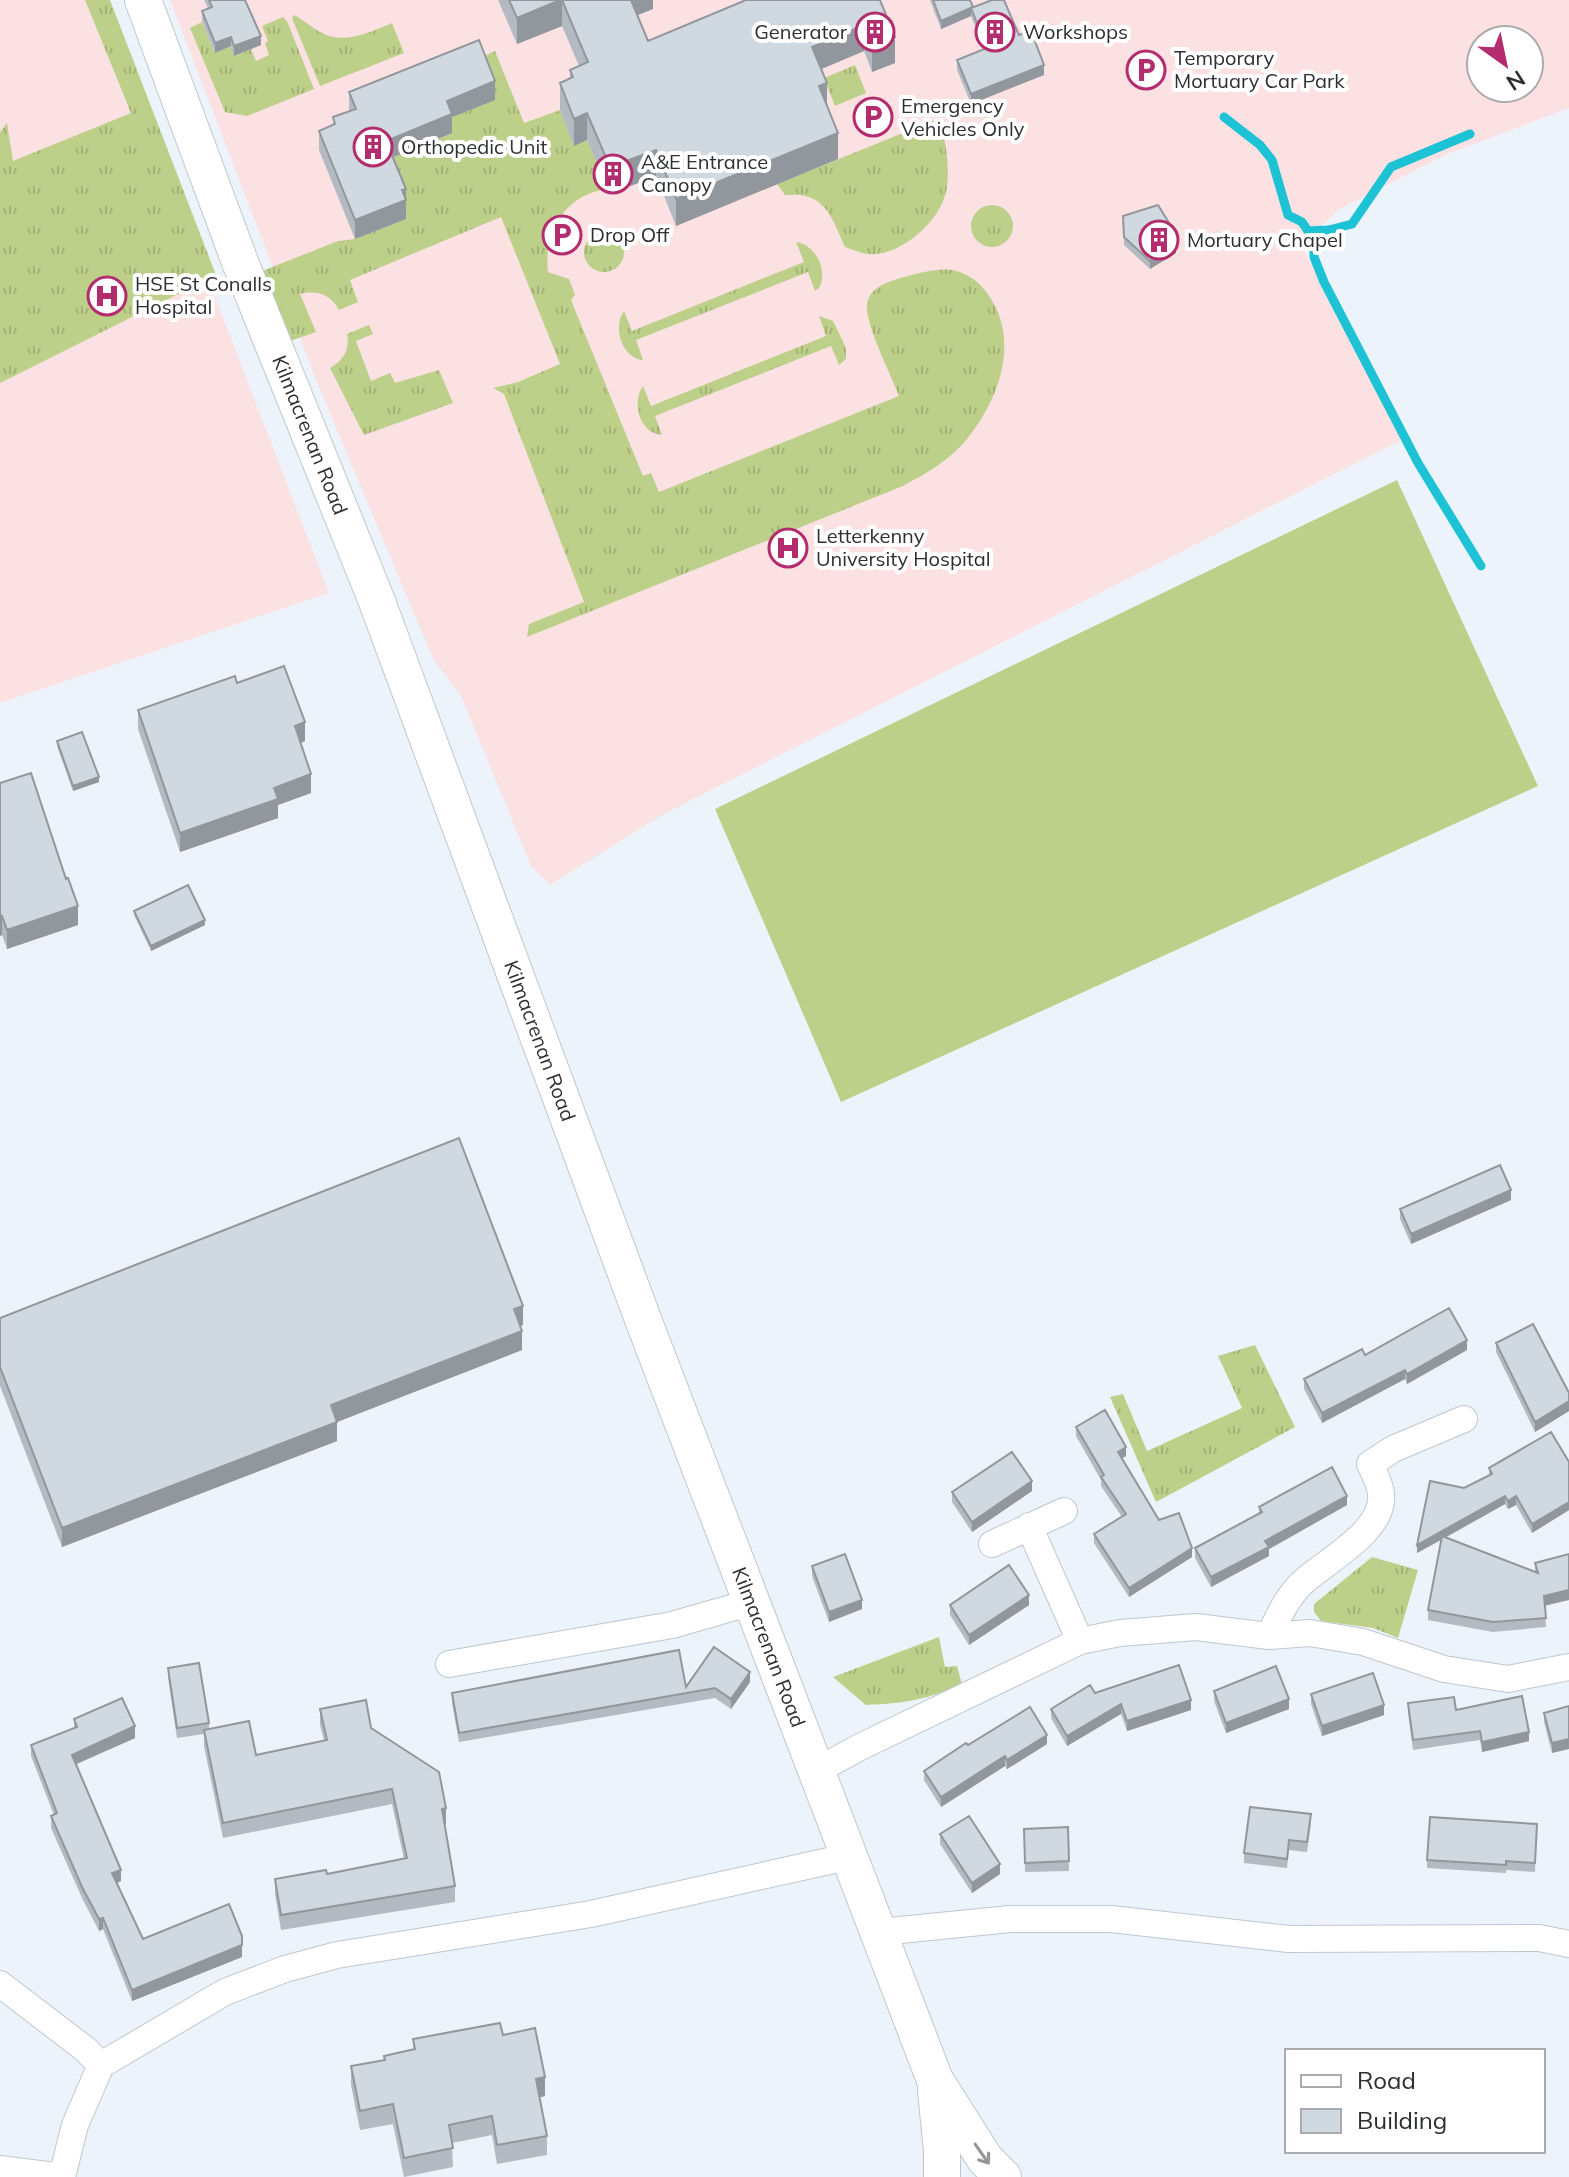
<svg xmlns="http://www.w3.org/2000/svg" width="1569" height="2177" viewBox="0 0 1569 2177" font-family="Mulish,sans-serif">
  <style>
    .medical { fill: #fce1e3; fill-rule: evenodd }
    .grass { fill: url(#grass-tufts) }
    .garden { fill: #bdd08a }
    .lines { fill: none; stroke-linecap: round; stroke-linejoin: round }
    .stream { stroke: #1dc2d4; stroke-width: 9 }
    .street-casing { stroke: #bfc7ce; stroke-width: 28 }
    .secondary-casing { stroke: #bfc7ce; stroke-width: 38 }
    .street { stroke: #fff; stroke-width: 26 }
    .secondary { stroke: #fff; stroke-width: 36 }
    .wall { fill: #b3bac1 }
    .shaded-wall { fill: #92979d }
    .building { fill: #d0d8e0; stroke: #92979d; stroke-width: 2 }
    .oneway { stroke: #969698 }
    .labels { text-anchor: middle; stroke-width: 8; stroke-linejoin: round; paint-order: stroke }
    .poi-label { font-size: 20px; fill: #2c2e32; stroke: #fff; text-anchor: start }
    .street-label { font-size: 20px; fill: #2c2e32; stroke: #fff }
  </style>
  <defs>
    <pattern id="grass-tufts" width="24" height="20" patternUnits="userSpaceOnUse" patternTransform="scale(2)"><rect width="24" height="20" fill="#bdd08a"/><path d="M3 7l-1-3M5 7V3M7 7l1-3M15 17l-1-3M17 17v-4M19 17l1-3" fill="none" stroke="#a3b378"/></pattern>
  </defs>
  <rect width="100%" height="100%" fill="#ecf3fb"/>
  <!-- medical -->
  <path class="medical" d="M0,0h101l228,593 -329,110z
    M170,0h1399v108l-124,47 -107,55 -37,36 108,190 -747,379 -112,70 -19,-19 -70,-170 -28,-37 -119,-284zM1481,40h48v48h-48z"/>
  <!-- grass -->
  <path class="grass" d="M85,0h25l106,275 -216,108v-251l7,-9 6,38 118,-48z
    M294,15c10,5 18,13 28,18 22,12 49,-1 70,-10l12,30 -84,33 -28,-68z
    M283,17l4,4 27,68 -67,27 -22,-4 -35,-84 12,-6 13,31 16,-7 4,10 16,-7 5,12 13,-6 -4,-12 3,-2 -6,-15z
    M495,51l29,72 36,-13 14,35 13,-5 21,49c-43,5 -65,43 -60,83l21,7 6,16 -4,5 72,176 8,-3 8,19 240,-96c-7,-19 -35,-74 -32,-92 3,-18 22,-22 37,-27 15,-4 33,-9 48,-7 15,3 27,11 35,23 34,46 13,105 -20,146 -17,21 -40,34 -64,47l-376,151 2,-13 55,-22 -80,-208 -11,-6 25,-6 42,-18 -59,-147 -151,63 8,22 -19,8c-9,-16 -22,-20 -39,-16l16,38 -43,15 -26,-70 91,-36 17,-2 51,-20 -20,-59 61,-40 32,-61z
    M855,65l11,28 -31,13 -11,-28z
    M940,118c5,22 11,51 6,74 -6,29 -46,65 -77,62 -8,0 -17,-5 -24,-7 -9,-19 -16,-46 -40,-51 -6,-2 -14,-1 -20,-1l-8,-11z
    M971 226a21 21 0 1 1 42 0a21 21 0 1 1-42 0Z
    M584 252a20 20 0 1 1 40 0a20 20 0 1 1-40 0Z
    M796,242c19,2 33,29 23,46l-4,3 -7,-19 -172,68 7,20c-21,-2 -31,-33 -19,-49l8,20 172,-69z
    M819,316l14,5 13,27v11l-7,6 -8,-19 -176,70 7,19c-22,-1 -31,-32 -19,-49l8,20 175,-70z
    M369,325l4,9 -17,7 15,40 19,-8 5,10 44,-13 14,33 -89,32 -34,-67c14,-8 20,-19 17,-34z
    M1255,1345l40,82 -139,75 -46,-105 13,-3 24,57 95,-43 -24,-52z
    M1372,1557l46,13 -20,68 -25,-10 -52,-7 -7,-9v-8z
    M939,1637l6,30 12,-1 5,18c-36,16 -56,19 -96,21l-33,-28z"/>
  <!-- garden -->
  <path class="garden" d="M1397,480l141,306 -697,316 -126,-293z"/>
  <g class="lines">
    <!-- stream -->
    <path class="stream" d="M1224,117l36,28 12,15 16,55 14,7 6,9 6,12v14l10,25 94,181 63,103
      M1308,231l21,-1 23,-6 39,-57 79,-33"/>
    <defs>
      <path id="street" d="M1029,1526l51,115
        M992,1544l72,-33
        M1269,1636l41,-3 53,9 81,27 64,10 61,-12
        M449,1664l223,-39 80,-23
        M816,1771l44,-24 220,-106 40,-8 76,-6 73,9c9,-18 18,-39 33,-53 23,-22 84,-52 79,-90 -1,-9 -7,-20 -11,-29l23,-15 71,-30
        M880,1932l130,-13h101l178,20 250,-1 30,6
        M0,1984l85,65 16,16 124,-73 60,-23 52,-14 254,-41 256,-57
        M0,2169l62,8
        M62,2177l13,-52 26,-60"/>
      <g id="secondary">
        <path id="s1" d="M143,0l97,262 136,337 268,723 291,758 50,79 18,18"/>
        <path d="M936,2091l6,60v26"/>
      </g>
    </defs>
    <!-- street casing -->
    <use href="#street" class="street-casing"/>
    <!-- secondary casing -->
    <use href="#secondary" class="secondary-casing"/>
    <!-- street -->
    <use href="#street" class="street"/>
    <!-- secondary -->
    <use href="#secondary" class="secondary"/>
  </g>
  <!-- wall -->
  <path class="wall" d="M204,0h41l16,45 -27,11 -3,-10 -16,7 -13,-32v-10l6,-3z
    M498,0h155v9l-16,6 11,26 232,-41 15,63 -23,9 -8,-21 -43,18 6,35 11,55 -162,67 -20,-50 -46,18 -23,-54 -13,6 -14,-36v-27l10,-4v-9l9,-4 -17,-40 -45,18z
    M930,0h40l3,7 46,28 25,40 -73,29 -14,-34v-10l27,-11 -13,-33 -30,13z
    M349,92l146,8 -43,17v16l-59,24 13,32v30l-51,20 -36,-89v-19l14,-6v-8l16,-6z
    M1123,216l51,22 -2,1 4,14 -26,16 -26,-24z
    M237,683l68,58 -4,2 10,50 -33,12v13l-98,34 -42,-123v-19z
    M57,741l42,41 -26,9 -16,-45z
    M0,783l78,142 -71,24 -5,-14 -2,1z
    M134,911l71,14 -54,26 -17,-36z
    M1511,1200l-100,44 -11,-25v-10z
    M0,1318l523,7 -3,1 2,24 -185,72v19l-275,106 -62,-161z
    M1496,1343l73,50v18l-34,21 -39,-80z
    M1467,1350l-60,34 -2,-5 -83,44 -18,-34v-10l61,-24z
    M1076,1427l50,29 -4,2 37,62 33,37 -63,40 -35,-54v-9l28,-17 -21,-31v-6l-25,-44z
    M1569,1462v48l-37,23 -16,-28 -8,4 -3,-5 -60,34 90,34v-9l10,42 1,22 -53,5 -65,-12v-10l13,-70 -24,13 47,-65 25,-13v-7z
    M1032,1491l-60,41 -20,-30v-10z
    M1347,1505l-78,44v7l-58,31 -16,-29v-10l64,-34v-7z
    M812,1566l50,43 -33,13 -17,-46z
    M950,1605h79l-60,40 -19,-30z
    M168,1668l41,55v7l47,25 68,-15 -4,-15v-16l51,19 75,96h-2l11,62v16l-174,28 -6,-36v-15l52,-5 77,-15 -12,-55 -169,34 -19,-92v-12l-27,4 -9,-60z
    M750,1682l-19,27 -16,-11 -256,44 -7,-39v-10l234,-6z
    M1214,1691l75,18 -63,24 -12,-32z
    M1095,1693l96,17 -64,21 -6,-17 -54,32 -16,-28v-9z
    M1311,1694l73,21 -62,21 -11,-32z
    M1408,1703l48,7 73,31 -47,11 -2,-12 -67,10 -5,-37z
    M1569,1706l-17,47 -8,-31v-9z
    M74,1719l61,19 -59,26 45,117 -4,2 26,56 99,18 -110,44 -29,-72 -4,2 -17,-33 -31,-70v-12l3,-1 -23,-59v-11l43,-17z
    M1047,1744l-40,25 -2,-3 -64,41 -17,-27v-9l44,-26z
    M1311,1824l-4,28 -18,-2 -2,18 -43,-5v-10z
    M1537,1824l-2,48 -29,-2v3l-79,-5v-8z
    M1068,1827l1,44 -44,1 -1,-43z
    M940,1834l60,40 -28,19 -32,-49z
    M503,2035l42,61 -6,2 8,38v19l-50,9 -5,-29 -40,8 1,24 -49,10 -11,-53 -33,6 -9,-45v-19l33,-6v-4l29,-6v-11z"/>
  <!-- shaded-wall -->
  <path class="shaded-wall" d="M562,0v26l-45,18v-26z
    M628,0h25v9l-25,10z
    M971,8v8l-30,13v-8z
    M864,25v26l-52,22v-26z
    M261,36v9l-27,11v-10z
    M231,37v9l-16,7v-10z
    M895,37v26l-23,9v-26z
    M1044,65v10l-73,29v-10z
    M495,81v19l-43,17v16l-66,27v-19l61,-40z
    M827,83v26l-8,-23z
    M587,113v27l-13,6v-27z
    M838,133v26l-162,67v-27z
    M656,150v26l-46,18v-27z
    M406,189v30l-51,20v-19z
    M1176,245v8l-26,16v-8z
    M305,722v19l-10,4v-19z
    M311,774v19l-33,12v13l-98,34v-19l94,-45z
    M99,777v5l-26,9v-5z
    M78,906v19l-71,24v-19z
    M2,916v19l-2,1v-19z
    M205,920v5l-54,26v-5z
    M1511,1190v10l-100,44v-10z
    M523,1306v19l-9,3v-19z
    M522,1331v19l-185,72v19l-275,106v-19l269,-123z
    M1467,1340v10l-60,34v-10z
    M1405,1370v9l-83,44v-10z
    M1569,1401v10l-34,21v-10z
    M1126,1447v9l-8,4v-8z
    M1032,1481v10l-60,41v-10z
    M1347,1496v9l-78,44v7l-58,31v-10l54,-36z
    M1505,1496v8l-88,49v-8z
    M1516,1496v9l-8,4v-8z
    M1569,1502v8l-37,23v-9z
    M1192,1548v9l-63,40v-9z
    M1569,1590v10l-25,6v-10z
    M1029,1595v10l-60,40v-10z
    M862,1600v9l-33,13v-10z
    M750,1672v10l-19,27v-10z
    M1289,1699v10l-63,24v-10z
    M1191,1700v10l-64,21v-10z
    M1121,1704v10l-54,32v-10z
    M1384,1705v10l-62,21v-10z
    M135,1726v12l-63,28v-11z
    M1529,1732v9l-47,11v-10z
    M1047,1735v9l-40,25v-9z
    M1569,1739v10l-17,4v-10z
    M1005,1756v10l-64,41v-10z
    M446,1808v16l-4,1v-16z
    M1000,1864v10l-28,19v-10z
    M121,1870v11l-9,4v-12z
    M103,1918v11l-4,2v-12z
    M242,1945v12l-110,44v-11z
    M545,2077v19l-9,2v-19z"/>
  <!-- building -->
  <path class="building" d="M209,0h36l16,36 -27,10 -3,-9 -16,6 -13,-32 10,-4z
    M509,0h51l-43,18z
    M562,0h69l17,41 98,-41h134l15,37 -23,9 -8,-21 -52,22 15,36 -8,3 19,47 -162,66 -20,-49 -46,17 -23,-54 -13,6 -14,-36 13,-6 -3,-7 18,-8z
    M933,0h37l3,7 -32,14z
    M992,0h12l15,35 12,-4 13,34 -73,29 -14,-34 30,-12 -16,-40z
    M479,40l16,41 -48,20 5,13 -66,27 20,48 -4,1 4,10 -51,20 -36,-89 16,-7 -2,-7 23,-8 -7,-17z
    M1158,205l16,26 -5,2 7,12 -26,16 -26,-24 -1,-21z
    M284,666l21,56 -10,4 16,48 -37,14 4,11 -98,34 -42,-123 97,-34 2,7z
    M82,732l17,45 -26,9 -16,-45z
    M31,773l35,106 2,-1 10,28 -71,24 -5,-14 -2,1v-134z
    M188,885l17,35 -54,26 -17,-35z
    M459,1138l64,168 -9,3 8,22 -191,74 6,17 -275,106 -62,-161v-49z
    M1500,1165l11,25 -100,44 -11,-25z
    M1449,1308l18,32 -60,34 -2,-4 -83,43 -18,-34 58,-30 3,6z
    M1533,1324l36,69v8l-34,21 -39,-79z
    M1105,1410l21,37 -8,5 41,68 20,-7 13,35 -63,40 -35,-54 32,-20 -25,-37 3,-2 -28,-48z
    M1551,1432l18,30v40l-37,22 -16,-28 -8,5 -3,-5 -88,49 13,-64 34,7 28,-14 -3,-6z
    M1012,1452l20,29 -60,41 -20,-30z
    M1332,1467l15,29 -82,45 4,6 -58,30 -16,-29 67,-36 -3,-5z
    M1442,1536l96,37 -3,-10 34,-9v36l-25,6 2,22 -53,4 -65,-12z
    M845,1554l17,46 -33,12 -17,-46z
    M1009,1565l20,30 -60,40 -19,-30z
    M714,1647l36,25 -19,27 -16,-11 -256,45 -7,-40 227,-43 7,37z
    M199,1663l10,60 -32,5 -9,-60z
    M1179,1665l12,35 -64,21 -6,-17 -54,32 -16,-27 39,-24 5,8z
    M1276,1666l13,33 -63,24 -12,-32z
    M1373,1673l11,32 -62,21 -11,-32z
    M1522,1696l7,36 -47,10 -2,-11 -67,9 -5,-37 46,-6 2,13z
    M122,1698l13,28 -63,29 49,115 -9,3 31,66 86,-35 13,32v9l-110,45 -29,-72 -4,1 -17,-32 -31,-71 6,-3 -26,-68 46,-18 -3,-8z
    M366,1700l5,28 68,44 7,36 -4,1 13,77 -174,29 -6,-36 51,-9 1,4 80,-16 -15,-69 -169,34 -19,-93 45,-9 7,34 71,-15 -7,-31z
    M1569,1706v33l-17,4 -8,-30z
    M1030,1707l17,28 -40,25 -2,-4 -64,41 -17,-26 42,-28 2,2z
    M1250,1807l61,7 -4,28 -18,-2 -2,19 -43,-6z
    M969,1816l31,48 -28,19 -32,-49z
    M1430,1817l107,7 -2,39 -29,-2v4l-79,-5z
    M1068,1827l1,34 -44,2 -1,-34z
    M500,2023l3,12 32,-7 10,49 -9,2 11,57 -50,9 -5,-29 -43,9 4,23 -49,10 -11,-54 -33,7 -9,-45 34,-6 -1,-4 31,-7 -2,-10z"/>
  <!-- one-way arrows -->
  <defs><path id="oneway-shaft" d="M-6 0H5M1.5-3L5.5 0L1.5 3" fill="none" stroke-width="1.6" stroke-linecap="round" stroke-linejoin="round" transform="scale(2)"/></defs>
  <use class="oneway" href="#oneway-shaft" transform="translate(982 2154) rotate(55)"/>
  <!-- icons -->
  <defs>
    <symbol id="building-ring" viewBox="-11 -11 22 22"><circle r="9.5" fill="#fff" stroke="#b32c6e" stroke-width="1.5"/><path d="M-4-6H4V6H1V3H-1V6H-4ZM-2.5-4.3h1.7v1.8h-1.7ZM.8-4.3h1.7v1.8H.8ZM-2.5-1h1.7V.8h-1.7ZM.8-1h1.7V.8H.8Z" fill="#b32c6e"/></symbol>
    <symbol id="parking-ring" viewBox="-11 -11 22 22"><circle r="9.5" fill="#fff" stroke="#b32c6e" stroke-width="1.5"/><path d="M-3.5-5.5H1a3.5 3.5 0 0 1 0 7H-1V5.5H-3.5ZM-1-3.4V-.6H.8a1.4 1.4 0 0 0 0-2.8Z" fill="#b32c6e"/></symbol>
    <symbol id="hospital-ring" viewBox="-11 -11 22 22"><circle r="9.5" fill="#fff" stroke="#b32c6e" stroke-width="1.5"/><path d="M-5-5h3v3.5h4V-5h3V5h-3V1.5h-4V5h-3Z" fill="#b32c6e"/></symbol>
  </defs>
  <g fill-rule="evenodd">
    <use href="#building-ring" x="853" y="10" width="44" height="44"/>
    <use href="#building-ring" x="973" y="10" width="44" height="44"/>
    <use href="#parking-ring" x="1124" y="48" width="44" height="44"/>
    <use href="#parking-ring" x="851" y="95" width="44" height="44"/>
    <use href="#building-ring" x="351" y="125" width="44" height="44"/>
    <use href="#building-ring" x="591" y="152" width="44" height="44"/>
    <use href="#parking-ring" x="540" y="213" width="44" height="44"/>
    <use href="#building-ring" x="1137" y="218" width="44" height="44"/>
    <use href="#hospital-ring" x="85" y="274" width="44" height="44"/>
    <use href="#hospital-ring" x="766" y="526" width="44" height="44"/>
  </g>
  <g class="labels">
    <!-- poi labels -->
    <g class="poi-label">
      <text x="847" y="39" text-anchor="end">Generator</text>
      <text x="1023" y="39">Workshops</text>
      <text x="1174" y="65">Temporary<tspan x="1174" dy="23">Mortuary Car Park</tspan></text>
      <text x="901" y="113">Emergency<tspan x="901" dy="23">Vehicles Only</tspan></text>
      <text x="401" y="154">Orthopedic Unit</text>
      <text x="641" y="169">A&amp;E Entrance<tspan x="641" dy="23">Canopy</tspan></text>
      <text x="590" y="242">Drop Off</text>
      <text x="1187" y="247">Mortuary Chapel</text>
      <text x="135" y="291">HSE St Conalls<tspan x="135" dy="23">Hospital</tspan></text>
      <text x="816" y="543">Letterkenny<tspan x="816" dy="23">University Hospital</tspan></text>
    </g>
    <!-- street labels -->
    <g class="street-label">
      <text dy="7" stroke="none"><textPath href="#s1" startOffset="466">Kilmacrenan Road</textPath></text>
      <text dy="7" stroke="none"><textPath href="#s1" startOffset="1114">Kilmacrenan Road</textPath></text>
      <text dy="7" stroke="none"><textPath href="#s1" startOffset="1762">Kilmacrenan Road</textPath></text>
    </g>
  </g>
  <!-- legend -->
  <rect x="1285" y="2049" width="260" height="104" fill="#ffffff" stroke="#ababad" stroke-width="2"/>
  <rect x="1301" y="2075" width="40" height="12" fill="#ffffff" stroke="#ababad" stroke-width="2"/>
  <text x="1357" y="2089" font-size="24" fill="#2c2e32">Road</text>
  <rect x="1301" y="2109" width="40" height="24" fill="#d0d8e0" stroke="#ababad" stroke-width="2"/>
  <text x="1357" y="2129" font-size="24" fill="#2c2e32">Building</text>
  <!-- north arrow -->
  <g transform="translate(1505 64) rotate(147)"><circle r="38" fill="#ffffff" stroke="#ababad" stroke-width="2"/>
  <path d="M0-6L14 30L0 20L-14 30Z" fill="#b32c6e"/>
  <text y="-12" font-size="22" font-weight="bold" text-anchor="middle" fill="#2c2e32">N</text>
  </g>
</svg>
